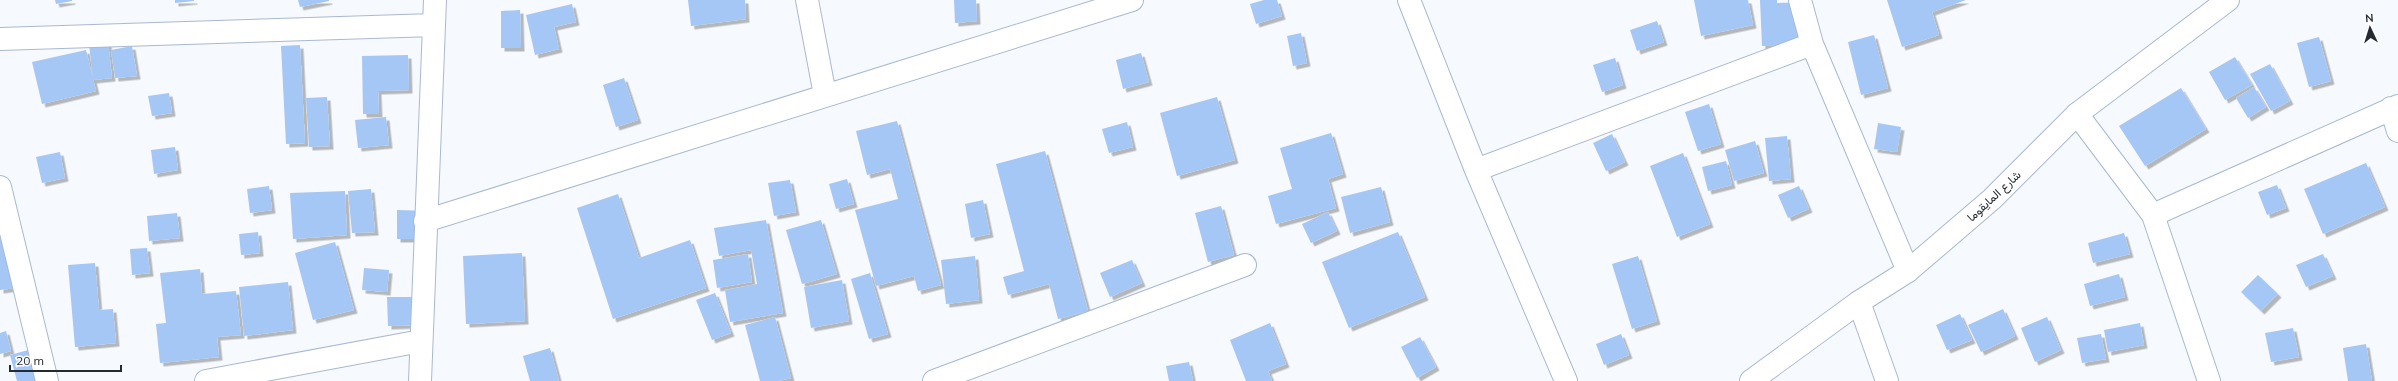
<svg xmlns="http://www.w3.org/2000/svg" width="2398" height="381" viewBox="0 0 2398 381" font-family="Mulish,Vazirmatn,sans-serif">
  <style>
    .building { fill: #a5c7f5; filter: url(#shadow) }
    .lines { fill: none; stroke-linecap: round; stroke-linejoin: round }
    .street-casing { stroke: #aab9ce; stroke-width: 24 }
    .secondary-casing { stroke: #aab9ce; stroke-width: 24 }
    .street { stroke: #fff; stroke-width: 22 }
    .secondary { stroke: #fff; stroke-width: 22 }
    .labels { text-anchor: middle; stroke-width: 3; stroke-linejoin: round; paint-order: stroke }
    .street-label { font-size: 12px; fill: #242a32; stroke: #fff }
  </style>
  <defs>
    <filter id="shadow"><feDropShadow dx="3.5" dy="3.5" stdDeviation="0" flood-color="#0004"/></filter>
  </defs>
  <rect width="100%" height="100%" fill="#f6f9fe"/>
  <!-- building -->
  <path class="building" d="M55,0h17v1l-16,3z
    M175,0h19v1l-19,2z
    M298,0h31v1l-29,6z
    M688,0h57l1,19 -55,7z
    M954,0h22l1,21 -22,2z
    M1264,0h13l5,16 -26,8 -6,-20z
    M1694,0h54l5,25 -52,11z
    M1760,0h17v3l31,-1 2,43 -48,1z
    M1887,0h79l-34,12 7,23 -37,12z
    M572,4l4,18 -22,5 5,22 -24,6 -9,-40z
    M520,10l1,38h-20v-37z
    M1657,21l7,21 -27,9 -7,-21z
    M1301,33l6,30 -14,3 -6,-30z
    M1874,35l14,53 -27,7 -13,-53z
    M2319,37l12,44 -22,6 -12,-44z
    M108,42l4,36 -19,2 -4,-36z
    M300,45l5,98 -19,1 -5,-98z
    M132,46l5,30 -22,2 -4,-28z
    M86,50l10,41 -54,13 -10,-42z
    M1141,53l8,29 -26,7 -7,-29z
    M408,55l1,35 -31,1 1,23h-16l-1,-58z
    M2235,57l17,28 -27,15 -16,-28z
    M1615,58l8,27 -21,7 -9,-27z
    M2270,64l20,37 -19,10 -21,-37z
    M624,78l14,42 -22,7 -13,-42z
    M2254,87l12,20 -18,11 -12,-20z
    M2181,88l25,41 -61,37 -26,-40z
    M169,93l3,20 -20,3 -4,-20z
    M327,97l3,49 -21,1 -3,-49z
    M1217,97l18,63 -58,16 -17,-63z
    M1709,104l12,40 -23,7 -13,-39z
    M386,117l3,28 -31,3 -3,-28z
    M897,121l44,164 -23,6 -4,-15 -38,10 -21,-76 43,-11 -8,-30 -23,6 -11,-44z
    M1127,122l6,25 -24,6 -7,-24z
    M1878,123l23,4 -4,25 -23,-3z
    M1331,133l12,41 -15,5 8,29 -60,16 -8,-28 24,-7 -12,-41z
    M1612,134l13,28 -19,9 -13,-28z
    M1787,136l4,43 -22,2 -4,-43z
    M1755,141l9,32 -30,8 -9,-31z
    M175,147l3,23 -24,4 -3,-24z
    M1045,151l43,160 -30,8 -9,-35 -41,11 -5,-18 21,-6 -28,-107z
    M60,152l5,26 -23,5 -6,-26z
    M1683,153l27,71 -33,13 -27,-71z
    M1726,161l6,24 -24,6 -6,-24z
    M2366,163l19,44 -62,27 -19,-45z
    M847,179l7,25 -18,5 -7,-25z
    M790,180l6,32 -22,4 -6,-33z
    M2277,185l9,23 -19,7 -9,-23z
    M269,186l3,24 -22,3 -3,-24z
    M1799,186l10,23 -21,9 -10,-23z
    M1381,187l9,35 -40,11 -9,-36z
    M371,189l4,43 -23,1 -4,-42z
    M345,191l2,44 -54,4 -3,-46z
    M618,194l21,64 51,-18 16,48 -93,31 -36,-111z
    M983,200l7,34 -19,4 -6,-34z
    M1221,206l13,49 -26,7 -13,-49z
    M397,210l34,1 -1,28h-33z
    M1328,212l9,19 -26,12 -9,-19z
    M177,213l3,25 -31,3 -2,-25z
    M0,217l16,71 -16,2z
    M766,220l17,93 -53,9 -5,-32 32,-6 -6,-34 -32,6 -5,-28z
    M821,220l16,54 -35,10 -16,-54z
    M258,232l2,21 -19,2 -2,-21z
    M1398,232l27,65 -76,31 -27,-66z
    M2124,233l6,21 -37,9 -5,-20z
    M335,242l19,68 -41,10 -18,-67z
    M147,248l3,25 -18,2 -2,-26z
    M522,253l3,68 -59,3 -3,-68z
    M748,254l4,28 -35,6 -4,-28z
    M2323,254l10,22 -27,11 -10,-22z
    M975,256l4,44 -33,4 -5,-44z
    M1638,256l19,65 -25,8 -20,-65z
    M1132,260l10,23 -32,14 -10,-24z
    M95,263l4,47 14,-1 3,34 -41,4 -7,-82z
    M364,268l25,2 -2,22 -25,-2z
    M200,269l2,25 34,-3 5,44 -24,2 2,20 -59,6 -4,-39 10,-1 -6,-50z
    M870,273l18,61 -19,5 -18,-60z
    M2119,274l6,23 -35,9 -6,-22z
    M2258,275l20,19 -17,17 -20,-19z
    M842,280l7,41 -38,7 -7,-41z
    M288,282l5,48 -49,6 -5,-49z
    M715,293l16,40 -19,7 -16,-40z
    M387,297h29v28l-28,1z
    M2003,309l12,27 -34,16 -13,-27z
    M1960,314l12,26 -25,10 -11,-25z
    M775,317l16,61 -13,3h-18l-15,-56z
    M2047,317l14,33 -26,12 -14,-34z
    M1270,323l16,41 -18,7 4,10h-26l-16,-41z
    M2140,323l4,22 -36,7 -4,-22z
    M2293,328l6,29 -28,5 -6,-29z
    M6,331l5,20 -11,3v-21z
    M1621,334l8,21 -25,10 -8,-21z
    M2101,334l5,25 -24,4 -5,-25z
    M1420,337l16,30 -19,11 -16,-31z
    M2366,344l6,37h-24l-5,-33z
    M550,348l9,33h-29l-7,-25z
    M32,349l10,32h-25l-7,-26z
    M1189,362l4,19h-24l-3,-15z"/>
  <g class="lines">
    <defs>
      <path id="street" d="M807,0l18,95
        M1409,0l67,170 90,211
        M1800,0l12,44 96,227
        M0,39l434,-14
        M2391,108l7,23
        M2077,114l76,101 56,166
        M1476,170l336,-126
        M0,187l47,194
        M2153,215l245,-109
        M425,221l707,-221
        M1859,302l28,79
        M206,381l215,-40
        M420,381l15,-381
        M934,381l311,-116"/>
      <path id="secondary" d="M1751,381l108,-79 49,-31 84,-72 85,-85 151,-114"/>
    </defs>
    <!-- street casing -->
    <use href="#street" class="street-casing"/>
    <!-- secondary casing -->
    <use href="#secondary" class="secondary-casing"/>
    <!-- street -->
    <use href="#street" class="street"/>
    <!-- secondary -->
    <use href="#secondary" class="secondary"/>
  </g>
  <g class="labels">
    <!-- street labels -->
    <g class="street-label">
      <text transform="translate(1994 196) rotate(-43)" y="4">شارع المايقوما</text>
    </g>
  </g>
  <!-- north arrow -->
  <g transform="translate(2370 28) rotate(356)" stroke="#ffffff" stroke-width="3" paint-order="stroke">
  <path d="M0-3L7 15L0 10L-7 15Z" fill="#242a32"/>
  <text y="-6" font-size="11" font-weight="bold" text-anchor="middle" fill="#242a32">N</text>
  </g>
  <!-- scale -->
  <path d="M10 365v6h111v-6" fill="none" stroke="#242a32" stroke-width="2"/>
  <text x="16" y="365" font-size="12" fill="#242a32" stroke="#ffffff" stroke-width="3" paint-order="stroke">20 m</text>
</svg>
